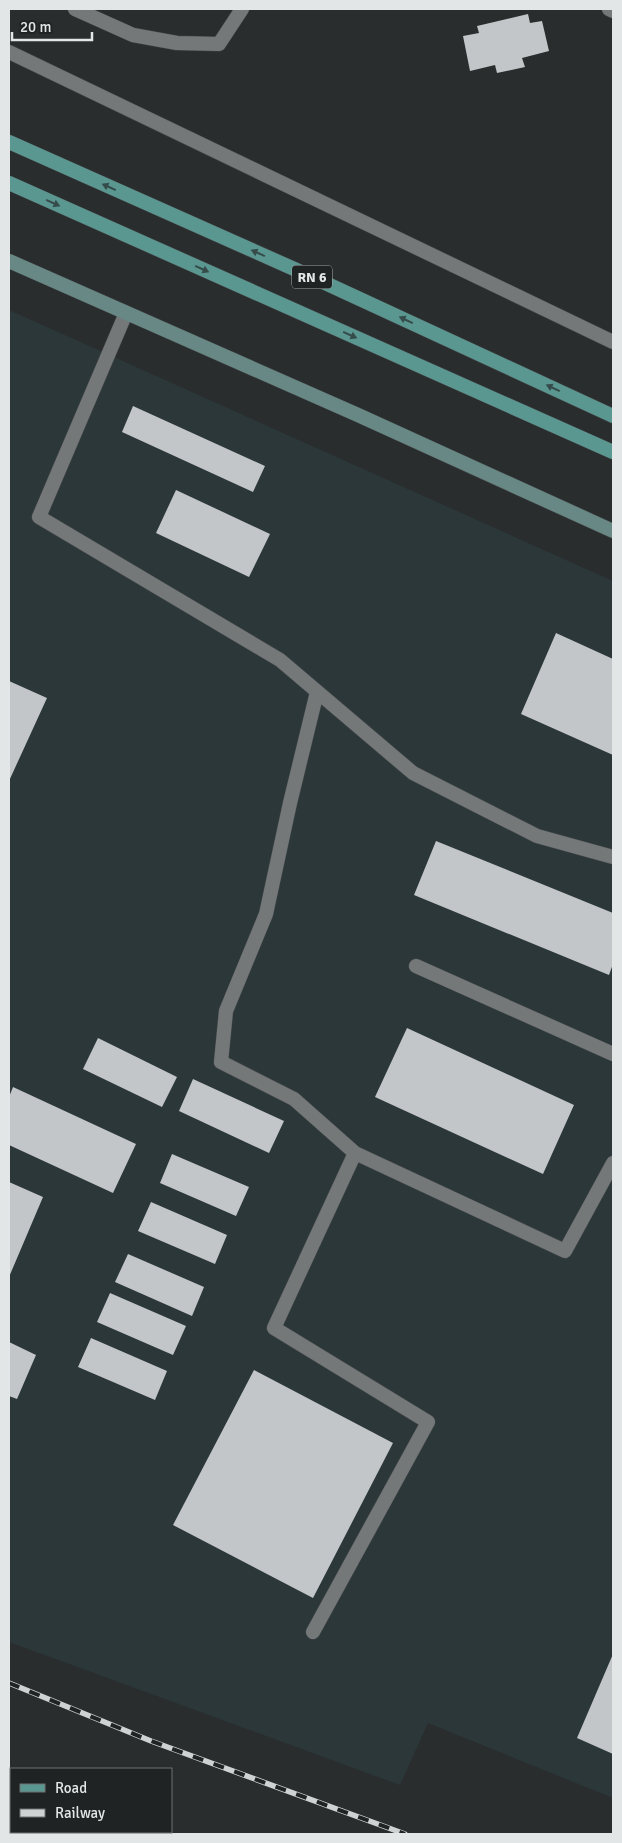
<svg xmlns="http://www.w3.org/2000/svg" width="622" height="1843" viewBox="0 0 622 1843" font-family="Signika,sans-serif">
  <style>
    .built { fill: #2c373a }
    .building { fill: #c3c6c9 }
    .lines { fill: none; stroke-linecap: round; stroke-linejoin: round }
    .minor-casing { stroke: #484b4c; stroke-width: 15 }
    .tertiary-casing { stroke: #484b4c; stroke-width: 15 }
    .secondary-casing { stroke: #484b4c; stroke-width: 15 }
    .primary-casing { stroke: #484b4c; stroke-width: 15 }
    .minor { stroke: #747879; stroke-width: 14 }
    .tertiary { stroke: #747879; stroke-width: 14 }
    .secondary { stroke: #678885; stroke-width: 14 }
    .primary { stroke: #5b9791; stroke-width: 14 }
    .rail-casing { stroke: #cfd2d3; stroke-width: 5.5 }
    .rail { stroke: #202324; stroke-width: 4; stroke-dasharray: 11; stroke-linecap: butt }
    .oneway { fill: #354c4a }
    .labels { text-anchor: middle; stroke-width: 5; stroke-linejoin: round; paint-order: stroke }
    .shield { fill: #202324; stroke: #a8acac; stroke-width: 1 }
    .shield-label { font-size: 14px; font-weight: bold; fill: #e3e6e7 }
  </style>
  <rect width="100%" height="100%" fill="#292d2e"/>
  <!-- built -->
  <path class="built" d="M9,310l604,271v1217l-185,-75 -28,62 -391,-143z"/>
  <!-- building -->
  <path class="building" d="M528,14l2,9 12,-2 7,30 -27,7 3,9 -28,6 -2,-8 -25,6 -7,-35 16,-3 -2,-7z
    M133,406l132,60 -12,26 -131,-60z
    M176,490l94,44 -21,43 -93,-44z
    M556,633l57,26v96l-92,-41z
    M9,681l38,17 -38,83z
    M436,841l177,72v51l-4,11 -195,-80z
    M407,1028l167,77 -31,69 -168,-77z
    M98,1038l79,39 -15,30 -79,-38z
    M193,1079l91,42 -15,32 -90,-42z
    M13,1087l123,57 -23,49 -104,-48v-48z
    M172,1154l77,33 -13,29 -76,-33z
    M9,1182l34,15 -34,80z
    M151,1202l76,33 -12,29 -77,-33z
    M128,1254l76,33 -12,29 -77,-34z
    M110,1293l76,33 -13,29 -76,-33z
    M91,1338l76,33 -12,29 -77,-33z
    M9,1342l27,13 -19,44 -8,-3z
    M254,1370l139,73 -80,155 -140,-73z
    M613,1654v100l-36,-16z"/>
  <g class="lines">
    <defs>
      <path id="minor" d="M75,9l58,26 44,8 42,1 23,-35
        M609,9l4,2
        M126,313l-87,204 241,143 133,113 124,63 76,21
        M317,692l-27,111 -24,111 -40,97 -5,51 73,37 61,54 210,98 48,-88
        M416,966l197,88
        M313,1632l115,-210 -154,-94 81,-175"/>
      <path id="tertiary" d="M9,52l604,290"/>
      <path id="secondary" d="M9,261l349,154 255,116"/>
      <path id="primary" d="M9,142l301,134 303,140
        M9,183l604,269"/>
    </defs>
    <!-- minor casing -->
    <use href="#minor" class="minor-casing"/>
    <!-- tertiary casing -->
    <use href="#tertiary" class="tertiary-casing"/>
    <!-- secondary casing -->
    <use href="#secondary" class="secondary-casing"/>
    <!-- primary casing -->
    <use href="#primary" class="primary-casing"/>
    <!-- minor -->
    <use href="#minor" class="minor"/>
    <!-- tertiary -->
    <use href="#tertiary" class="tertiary"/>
    <!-- secondary -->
    <use href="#secondary" class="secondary"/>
    <!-- primary -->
    <use href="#primary" class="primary"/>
    <defs>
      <path id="rail" d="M9,1683l142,58 254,93"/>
    </defs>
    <!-- rail casing -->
    <use href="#rail" class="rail-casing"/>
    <!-- rail -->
    <use href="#rail" class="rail"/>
  </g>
  <!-- one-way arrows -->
  <defs><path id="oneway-solid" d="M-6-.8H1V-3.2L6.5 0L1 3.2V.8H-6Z" transform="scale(1.25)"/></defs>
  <g class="oneway">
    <use href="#oneway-solid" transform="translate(109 187) rotate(-156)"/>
    <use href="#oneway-solid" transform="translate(53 203) rotate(24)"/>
    <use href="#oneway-solid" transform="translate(258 253) rotate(-156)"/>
    <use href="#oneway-solid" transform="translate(202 269) rotate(24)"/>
    <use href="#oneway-solid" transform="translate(406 320) rotate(-155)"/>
    <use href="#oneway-solid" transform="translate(350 335) rotate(24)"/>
    <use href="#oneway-solid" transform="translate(553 388) rotate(-155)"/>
  </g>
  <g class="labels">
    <!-- shield labels -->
    <rect class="shield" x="292" y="265.5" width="40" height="23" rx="4"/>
    <g class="shield-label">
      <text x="312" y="282">RN 6</text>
    </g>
  </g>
  <!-- border -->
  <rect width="622" height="1843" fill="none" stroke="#e3e6e7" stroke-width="20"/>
  <!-- legend -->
  <rect x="10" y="1768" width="162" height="65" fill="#202324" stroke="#6e7172"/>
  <rect x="20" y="1784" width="25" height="8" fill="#5b9791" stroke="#6e7172"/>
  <text x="55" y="1793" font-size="15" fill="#e3e6e7">Road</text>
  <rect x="20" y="1809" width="25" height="8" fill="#cfd2d3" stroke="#6e7172"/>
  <text x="55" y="1818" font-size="15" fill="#e3e6e7">Railway</text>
  <!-- scale -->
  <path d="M12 32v8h80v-8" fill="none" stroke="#e3e6e7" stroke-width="2.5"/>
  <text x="20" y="32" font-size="15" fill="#e3e6e7" stroke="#202324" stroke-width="4" paint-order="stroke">20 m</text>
</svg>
